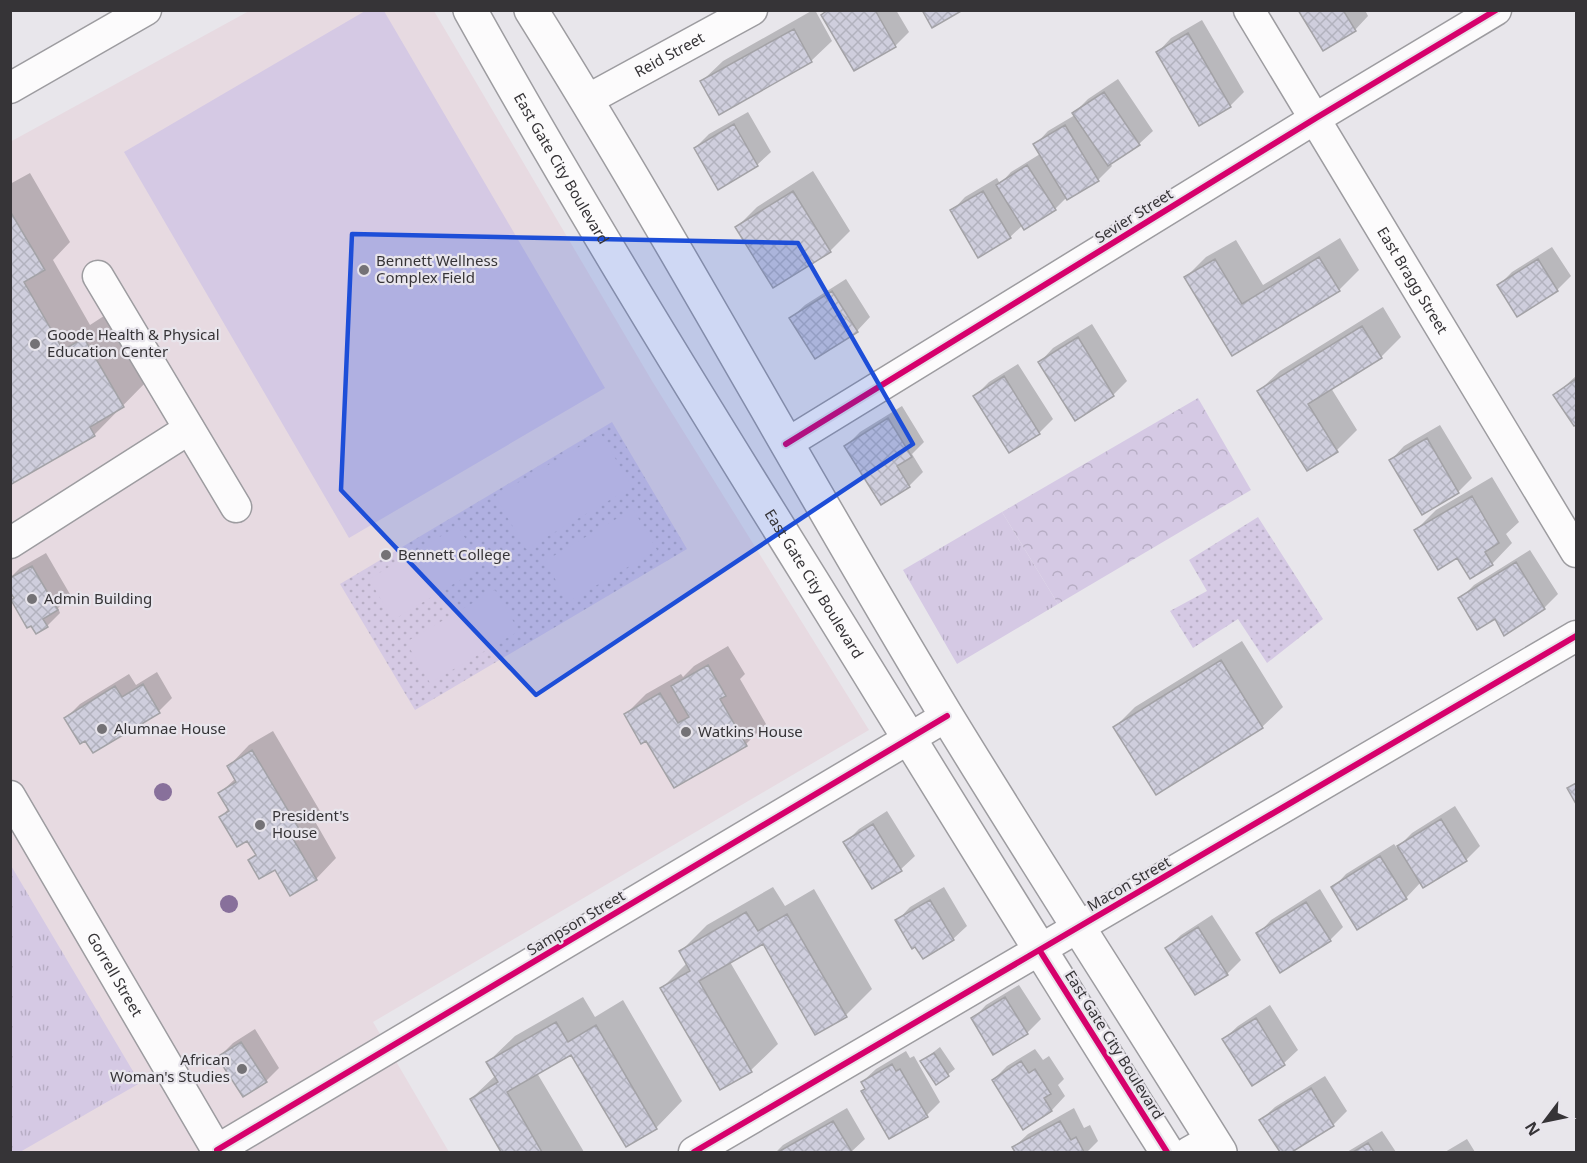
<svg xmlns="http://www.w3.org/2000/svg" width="1587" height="1163" viewBox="0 0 1587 1163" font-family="'Noto Sans',sans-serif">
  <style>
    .education { fill: #e7dae1 }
    .grass { fill: url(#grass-tufts) }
    .forest { fill: url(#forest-crowns) }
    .park { fill: url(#park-dots) }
    .pitch { fill: #d5c9e4 }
    .shadow { fill: #0003 }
    .building { fill: url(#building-cross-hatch); stroke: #a3a2a6; stroke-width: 1.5 }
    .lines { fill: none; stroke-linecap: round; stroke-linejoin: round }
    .minor-casing { stroke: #9d9ca0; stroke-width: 33 }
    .major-casing { stroke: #9d9ca0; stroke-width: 36 }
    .minor { stroke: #fcfbfc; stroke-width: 30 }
    .major { stroke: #fcfbfc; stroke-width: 33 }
    .cycleway-casing { stroke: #e8e5ec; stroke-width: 10 }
    .cycleway { stroke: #d6006c; stroke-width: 6 }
    .tree { fill: #88709b }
    .marked { fill: #1d4ed8; fill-opacity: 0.2; stroke: #1d4ed8; stroke-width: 4.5; stroke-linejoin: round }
    .poi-dot { fill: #747276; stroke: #e8e5ec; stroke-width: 2 }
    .labels { text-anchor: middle; stroke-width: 4.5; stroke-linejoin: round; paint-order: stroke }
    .street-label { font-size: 15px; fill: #363437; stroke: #e8e5ec }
    .poi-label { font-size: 15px; fill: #363437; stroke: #e8e5ec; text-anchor: start }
  </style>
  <defs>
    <pattern id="grass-tufts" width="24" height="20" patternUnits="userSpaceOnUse" patternTransform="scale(1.5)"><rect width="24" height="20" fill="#d5c9e4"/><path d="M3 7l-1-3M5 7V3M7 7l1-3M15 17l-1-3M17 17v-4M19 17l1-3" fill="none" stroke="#b7adc4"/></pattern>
    <pattern id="forest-crowns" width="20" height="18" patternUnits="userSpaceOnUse" patternTransform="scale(1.5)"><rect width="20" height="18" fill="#d5c9e4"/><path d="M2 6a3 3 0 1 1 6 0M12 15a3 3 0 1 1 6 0" fill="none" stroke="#b7adc4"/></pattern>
    <pattern id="park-dots" width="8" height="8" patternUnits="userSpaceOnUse" patternTransform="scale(1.5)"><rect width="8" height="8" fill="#d5c9e4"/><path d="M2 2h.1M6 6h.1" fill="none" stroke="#b7adc4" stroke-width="1.8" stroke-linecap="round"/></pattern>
    <pattern id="building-cross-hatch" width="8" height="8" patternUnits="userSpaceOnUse" patternTransform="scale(1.5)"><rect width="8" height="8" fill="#cfcedd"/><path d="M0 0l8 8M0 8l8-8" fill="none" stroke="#b2b2be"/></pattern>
  </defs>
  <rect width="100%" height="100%" fill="#e8e6eb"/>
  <!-- education -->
  <path class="education" d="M249,11h185l218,370 217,349 -496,292 76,130h-438l-1,-1010z"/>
  <!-- grass -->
  <path class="grass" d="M1002,512l56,92 -101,60 -54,-94z
    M10,864l130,219 -120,69h-10z"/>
  <!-- forest -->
  <path class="forest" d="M1198,398l53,92 -193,114 -56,-92z"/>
  <!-- park -->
  <path class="park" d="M612,422l75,127 -272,161 -75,-126z
    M1258,517l65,102 -56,44 -29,-44 -45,29 -23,-37 37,-20 -18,-31z"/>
  <!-- pitch -->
  <path class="pitch" d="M365,11h19l221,377 -256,150 -225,-386z
    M601,434l31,53 -106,62 -31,-53z
    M633,509l24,41 -89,52 -23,-41z
    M458,526l24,41 -89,53 -24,-41z
    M495,590l24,41 -89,52 -24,-41z"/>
  <!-- shadow -->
  <path class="shadow" d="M813,10h2l17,31 -21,20 -109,20 21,-20z
    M828,10h68l13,22 -14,14 -40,23z
    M1300,10h65l3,6 -13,14z
    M1202,20l42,72 -14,14 -72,-54 13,-14z
    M1118,79l35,52 -14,13 -29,19 2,3 -14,14 -31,17 -12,12 -32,16 -13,12 -31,19 -27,-45 13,-14 32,-19 3,6 11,-12 29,-18 -5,-9 13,-14 27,-16 -1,-2 14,-14z
    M748,112l23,40 -14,13 -62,-17 14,-14z
    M813,171l37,60 -20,20 -93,-24 20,-20z
    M30,173l40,69 -17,18 37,65 20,-13 39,67 -55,56 -84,48v-299z
    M1340,238l19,32 -20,20 -107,64 -46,-77 20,-20 30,-17 27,45z
    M1552,247l19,29 -14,14 -40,25 -18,-30 13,-13z
    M846,279l24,38 -13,14 -66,-13 14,-13z
    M1383,307l18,30 -20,20 -50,31 26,42 -20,20 -78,-59 21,-20z
    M1092,324l35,57 -14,14 -38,24 -35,-57 13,-14z
    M1018,364l35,55 -14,14 -64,-37 14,-14z
    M1576,376v47l-1,1 -20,-29z
    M902,406l22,36 -12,12 11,18 -13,13 -28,18 -36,-57 14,-14z
    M1440,425l32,53 -14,14 -36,21 -31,-53 13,-14z
    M1492,477l27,45 -13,12 6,9 -20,21 -34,-8 -42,-26 20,-20z
    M1530,550l28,44 -14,14 -84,-9 14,-14z
    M46,553l25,43 -13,12 2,5 -13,13 -16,-2 -15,-26 -6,-20 10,-10z
    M1242,641l41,66 -21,20 -106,66 -41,-66 20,-20z
    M728,646l17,28 -5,5 26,45 -20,20 -100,-5 -21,-24 21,-21 35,-20 2,3 11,-11z
    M157,672l15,26 -13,13 -93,7 14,-14 49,-30 7,11z
    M273,731l47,80 -7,7 23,40 -20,21 -66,-19 6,-6 -9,-15 -26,-22 8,-9 -9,-15 16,-15 -7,-12 20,-21z
    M1455,806l25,40 -14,14 -45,22 -15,16 -73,-10 13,-14 48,-30 3,4 15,-15z
    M887,811l28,45 -14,13 -28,18 -28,-44 14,-14z
    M773,887l12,19 29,-17 58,100 -26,26 -83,-73 -33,20 48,82 -27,26 -89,-82 25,-25 -6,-12 26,-26z
    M944,887l23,39 -14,13 -37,6 -19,-24 13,-14z
    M1320,889l23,38 -13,13 -72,-6 13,-14z
    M1212,915l29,45 -14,14 -60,-26 14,-13z
    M1019,985l22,34 -14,14 -54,-14 13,-14z
    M583,997l12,20 28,-17 59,101 -26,27 -84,-75 -35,20 47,79h-81l-32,-53 25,-24 -8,-13 27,-26z
    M1270,1005l28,45 -14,13 -32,21 -28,-45 14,-13z
    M255,1029l24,39 -13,13 -47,-24 14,-14z
    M940,1047l15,22 -18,14 -15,-22z
    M1035,1049l8,11 6,-4 15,23 -6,6 7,11 -13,14 -29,18 -30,-48 14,-14z
    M906,1051l4,7 4,-2 26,46 -13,13 -61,-27 -4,-6 14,-13z
    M1325,1076l22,35 -14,14 -44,27h-7l-21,-32 14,-13z
    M847,1108l18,31 -14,13h-75l7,-7z
    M1074,1108l10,20 6,-3 8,16 -11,11h-70l-3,-5 14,-13z
    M1382,1131l14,21h-49z
    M1467,1139l8,13h-30z"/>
  <!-- building -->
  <path class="building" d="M828,10h47l21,37 -42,24 -33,-56z
    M922,10h41l-31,18z
    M1298,10h45l13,21 -33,20z
    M794,29l18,33 -93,53 -19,-34z
    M1188,33l43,74 -32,19 -43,-74z
    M1104,92l36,53 -32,21 -36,-53z
    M734,124l24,42 -40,24 -24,-42z
    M1065,125l34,56 -32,19 -34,-56z
    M1027,165l29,45 -32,20 -28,-45z
    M793,191l38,61 -58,36 -38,-61z
    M983,191l28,47 -33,20 -28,-48z
    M10,211l35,59 -21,12 39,68 21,-12 40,69 -34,20 5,9 -85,49z
    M1319,257l21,34 -108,65 -48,-79 31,-18 27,45z
    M1538,259l20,32 -41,26 -20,-32z
    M832,291l26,41 -43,27 -26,-41z
    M1362,326l20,32 -74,46 30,48 -31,19 -50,-80z
    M1078,337l36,59 -39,25 -37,-59z
    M1004,376l36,58 -31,19 -36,-57z
    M1576,379v46l-2,1 -21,-31z
    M888,418l24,39 -15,9 13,21 -29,18 -37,-59z
    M1427,438l32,55 -37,22 -33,-55z
    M1472,496l27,47 -14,9 8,13 -23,14 -13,-21 -19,12 -24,-40z
    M1516,562l29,47 -41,27 -9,-17 -18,11 -19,-32z
    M32,566l26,44 -15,9 5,8 -12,7 -5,-8 -4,2 -16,-28 3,-2 -4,-6v-14z
    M1221,660l42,68 -107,67 -43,-68z
    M708,665l18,31 -6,3 27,47 -73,42 -28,-47 -5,3 -17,-30 36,-21 18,30 11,-6 -18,-31z
    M143,684l17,29 -67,40 -8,-12 -5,3 -16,-26 51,-32 7,11z
    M252,750l49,82 -9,5 25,43 -27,16 -15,-26 -16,9 -11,-19 8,-5 -9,-14 -10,6 -18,-30 10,-6 -11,-18 18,-11 -9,-16z
    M1576,783v21l-9,-16z
    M1441,819l26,42 -44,27 -26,-42z
    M873,824l29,47 -30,18 -29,-47z
    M1380,856l27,43 -50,31 -26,-43z
    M930,900l24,40 -31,19 -8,-12 -3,2 -17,-29z
    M1306,902l25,39 -51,32 -24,-40z
    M746,912l12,19 29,-17 60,103 -32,18 -52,-91 -64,37 53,91 -32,18 -60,-102 30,-17 -11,-20z
    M1198,927l30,48 -33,20 -30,-47z
    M1005,997l23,37 -35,21 -22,-37z
    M1256,1018l29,47 -33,21 -30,-47z
    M556,1022l12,20 28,-17 61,104 -31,18 -55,-92 -64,37 35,60h-41l-31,-53 28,-17 -12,-20z
    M241,1042l26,40 -24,15 -26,-40z
    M934,1053l15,23 -13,9 -16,-24z
    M1021,1061l8,12 6,-4 16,25 -7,4 8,13 -29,19 -31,-50z
    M892,1064l4,7 4,-2 28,48 -39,22 -28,-48 4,-2 -4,-7z
    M1311,1088l23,38 -42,26h-12l-21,-32z
    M833,1121l19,31h-74z
    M1060,1121l11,19 5,-3 8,15h-69l-3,-5z
    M1368,1143l6,9h-21z"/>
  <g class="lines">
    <defs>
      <g id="minor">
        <path id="s1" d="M1249,10l327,542"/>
        <path d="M10,88l136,-78"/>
        <path id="s2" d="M587,100l165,-90"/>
        <path d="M98,276l138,231"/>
        <path d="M786,444l530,-326 180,-108"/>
        <path d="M10,543l179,-114"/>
        <path id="s3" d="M10,796l208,356"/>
        <path d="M217,1150l730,-434"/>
        <path d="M694,1152l882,-516"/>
        <path d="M1189,1152l23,-13"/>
      </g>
      <g id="major">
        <path id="s4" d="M470,10c108,194 225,383 342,571 118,191 235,382 355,571"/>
        <path d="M531,10c145,232 274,472 415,705 90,147 183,291 274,437"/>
      </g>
    </defs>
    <!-- minor casing -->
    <use href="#minor" class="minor-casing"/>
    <!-- major casing -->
    <use href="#major" class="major-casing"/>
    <!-- minor -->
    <use href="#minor" class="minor"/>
    <!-- major -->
    <use href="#major" class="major"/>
    <defs>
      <path id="cycleway" d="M786,444l530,-326 180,-108
        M1040,951l127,201
        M217,1150l730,-434
        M694,1152l882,-516"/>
    </defs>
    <!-- cycleway casing -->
    <use href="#cycleway" class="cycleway-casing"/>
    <!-- cycleway -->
    <use href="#cycleway" class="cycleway"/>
  </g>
  <!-- trees -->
  <g class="tree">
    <circle cx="163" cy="792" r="9"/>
    <circle cx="229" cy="904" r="9"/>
  </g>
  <!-- marked area -->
  <path class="marked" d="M352,234l446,9 115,201 -377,251 -195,-205z"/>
  <!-- markers -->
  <g class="poi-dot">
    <circle cx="364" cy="270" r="6"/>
    <circle cx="35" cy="344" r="6"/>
    <circle cx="386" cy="555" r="6"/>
    <circle cx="32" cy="599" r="6"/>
    <circle cx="102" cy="729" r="6"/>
    <circle cx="686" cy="732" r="6"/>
    <circle cx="260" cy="825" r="6"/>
    <circle cx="242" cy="1069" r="6"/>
  </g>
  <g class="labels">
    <!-- street labels -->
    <g class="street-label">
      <text dy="5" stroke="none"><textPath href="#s2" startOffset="94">Reid Street</textPath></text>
      <text dy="5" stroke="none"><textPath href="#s4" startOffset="183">East Gate City Boulevard</textPath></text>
      <text transform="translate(1134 216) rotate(-32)" y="5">Sevier Street</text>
      <text dy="5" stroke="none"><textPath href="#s1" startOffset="316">East Bragg Street</textPath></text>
      <text dy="5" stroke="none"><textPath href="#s4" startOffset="669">East Gate City Boulevard</textPath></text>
      <text transform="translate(1129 884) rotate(-30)" y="5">Macon Street</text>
      <text transform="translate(576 923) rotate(-31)" y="5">Sampson Street</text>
      <text dy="5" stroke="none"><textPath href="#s3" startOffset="207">Gorrell Street</textPath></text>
      <text transform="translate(1114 1045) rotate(58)" y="5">East Gate City Boulevard</text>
    </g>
    <!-- poi labels -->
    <g class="poi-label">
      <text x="376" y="266">Bennett Wellness<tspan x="376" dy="17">Complex Field</tspan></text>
      <text x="47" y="340">Goode Health &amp; Physical<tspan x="47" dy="17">Education Center</tspan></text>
      <text x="398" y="560">Bennett College</text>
      <text x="44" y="604">Admin Building</text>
      <text x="114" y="734">Alumnae House</text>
      <text x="698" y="737">Watkins House</text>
      <text x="272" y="821">President's<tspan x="272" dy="17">House</tspan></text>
      <text x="230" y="1065" text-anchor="end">African<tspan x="230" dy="17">Woman's Studies</tspan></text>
    </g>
  </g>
  <!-- border -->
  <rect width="1587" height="1163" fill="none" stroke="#363437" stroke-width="24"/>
  <!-- north arrow -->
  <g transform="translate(1545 1121) rotate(238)" stroke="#e8e5ec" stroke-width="4.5" paint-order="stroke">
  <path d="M0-4.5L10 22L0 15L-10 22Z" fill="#363437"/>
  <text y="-9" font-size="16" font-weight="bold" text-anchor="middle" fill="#363437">N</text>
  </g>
</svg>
